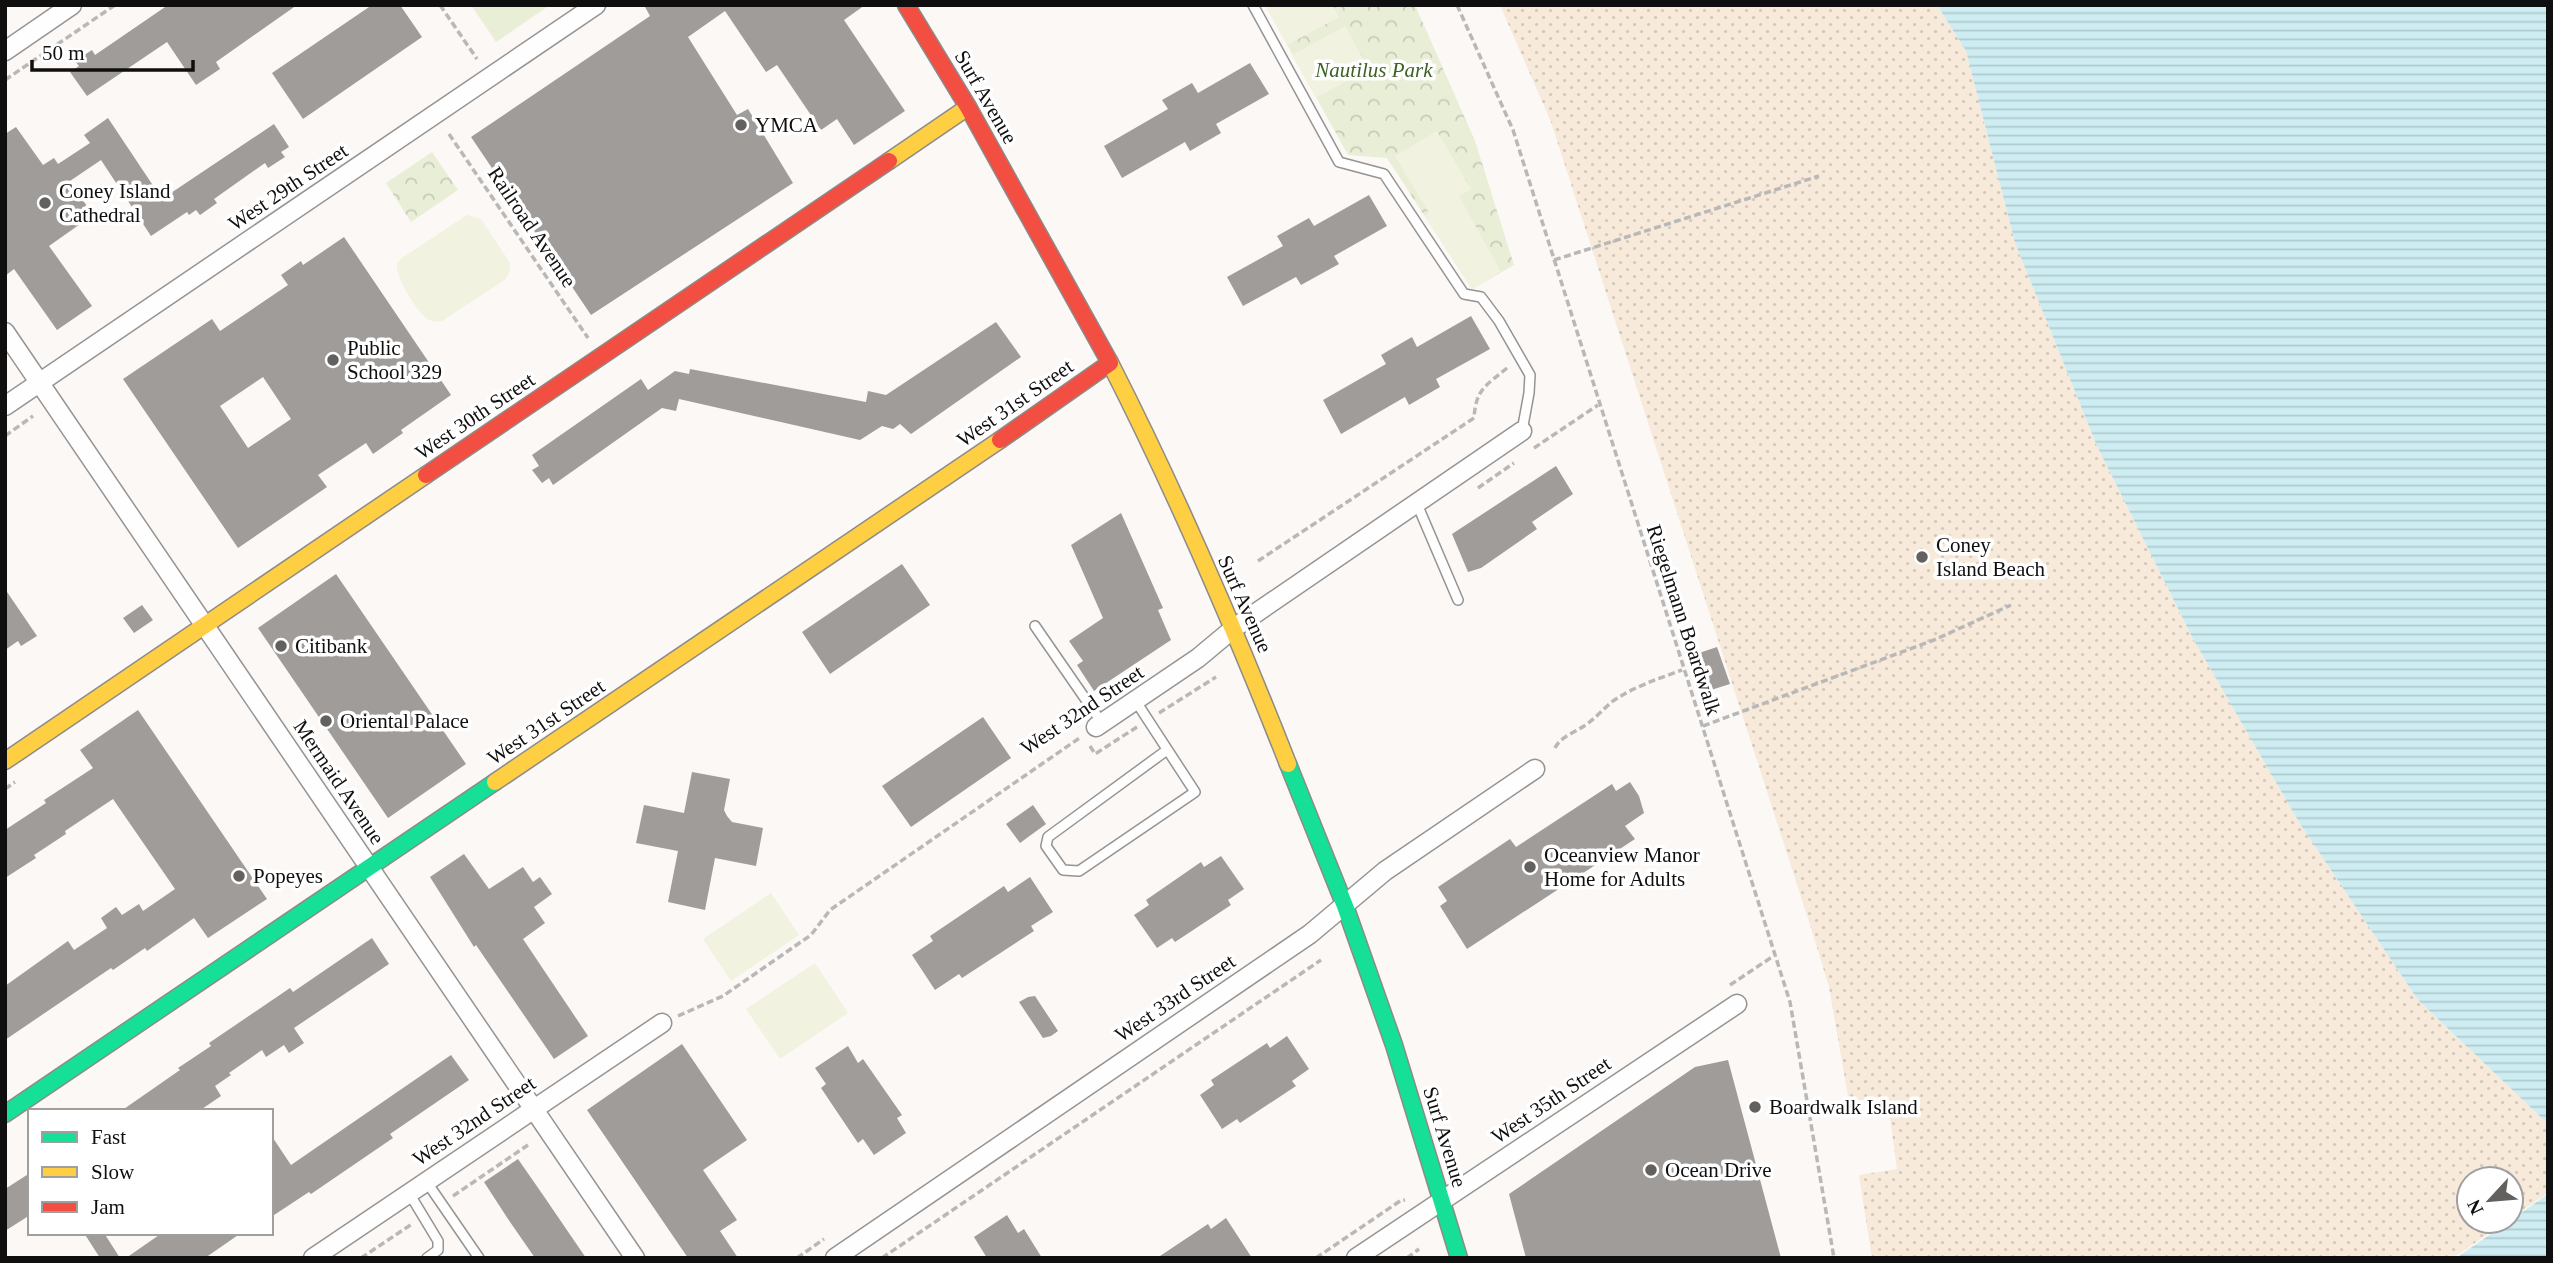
<svg xmlns="http://www.w3.org/2000/svg" width="2553" height="1263" viewBox="0 0 2553 1263" font-family="'Times New Roman',serif">
  <style>
    .grass { fill: #e9eed7 }
    .sand { fill: url(#sand-dots) }
    .park { fill: url(#park-crowns) }
    .pitch { fill: #f2f2e0 }
    .water { fill: url(#water-rules) }
    .building { fill: #9f9c9a; fill-rule: evenodd }
    .lines { fill: none; stroke-linecap: round; stroke-linejoin: round }
    .lane-casing { stroke: #959493; stroke-width: 12 }
    .street-casing { stroke: #959493; stroke-width: 21 }
    .fast-casing { stroke: #8c8b89; stroke-width: 19 }
    .slow-casing { stroke: #8c8b89; stroke-width: 19 }
    .jam-casing { stroke: #8c8b89; stroke-width: 19 }
    .path { stroke: #b9b8b8; stroke-width: 3.5; stroke-dasharray: 7 3.5; stroke-linecap: butt }
    .lane { stroke: #fefefe; stroke-width: 9 }
    .street { stroke: #fefefe; stroke-width: 18 }
    .fast { stroke: #16e098; stroke-width: 16 }
    .slow { stroke: #ffcf43; stroke-width: 16 }
    .jam { stroke: #f24e42; stroke-width: 16 }
    .poi-dot { fill: #626160; stroke: #fff; stroke-width: 2.5 }
    .labels { text-anchor: middle; stroke-width: 7; stroke-linejoin: round; paint-order: stroke }
    .park-label { font-size: 21px; font-style: italic; fill: #3e6125; stroke: #fff }
    .street-label { font-size: 21px; fill: #0f0f0f; stroke: #fff }
    .poi-label { font-size: 21px; fill: #0f0f0f; stroke: #fff; text-anchor: start }
  </style>
  <defs>
    <pattern id="sand-dots" width="8" height="8" patternUnits="userSpaceOnUse" patternTransform="scale(1.75)"><rect width="8" height="8" fill="#f8eada"/><path d="M2 2h.1M6 6h.1" fill="none" stroke="#d3c8ba" stroke-width="1.8" stroke-linecap="round"/></pattern>
    <pattern id="park-crowns" width="20" height="18" patternUnits="userSpaceOnUse" patternTransform="scale(1.75)"><rect width="20" height="18" fill="#e9eed7"/><path d="M2 6a3 3 0 1 1 6 0M12 15a3 3 0 1 1 6 0" fill="none" stroke="#c7cbb7"/></pattern>
    <pattern id="water-rules" width="6" height="5" patternUnits="userSpaceOnUse" patternTransform="scale(1.75)"><rect width="6" height="5" fill="#ceedf2"/><path d="M0 2.5h6" fill="none" stroke="#b0cace"/></pattern>
  </defs>
  <rect width="100%" height="100%" fill="#fbf8f5"/>
  <!-- grass -->
  <path class="grass" d="M471,5h79l-54,37z"/>
  <!-- sand -->
  <path class="sand" d="M1500,5h437l29,46 49,192 82,203 95,191 108,187 118,176 130,124v69l-37,25v-39h-42v42h38l-54,37h-581l-13,-83 38,-6 -10,-73 -38,6 -20,-115 -18,-59 -260,-806z"/>
  <!-- park -->
  <path class="park" d="M1265,5h150l60,136 39,124 -42,24 -85,-131 -39,-3z
    M432,152l26,38 -47,32 -25,-39z"/>
  <!-- pitch -->
  <path class="pitch" d="M1265,5h68l6,12 -52,28z
    M1345,26l24,43 -53,29 -24,-43z
    M1437,131l34,58 -12,7 42,76 -29,17 -47,-73 4,-3 -34,-57z
    M467,215l14,4 27,41c4,8 2,11 -2,19l-64,42c-6,1 -10,1 -16,-3 -10,-8 -31,-41 -29,-54l5,-6z
    M771,893l28,42 -68,46 -28,-42z
    M815,963l33,50 -68,46 -34,-50z"/>
  <!-- water -->
  <path class="water" d="M1937,5h611v1119l-130,-124 -118,-176 -108,-187 -95,-191 -82,-203 -49,-192z
    M2548,1194v64h-92z"/>
  <!-- building -->
  <path class="building" d="M168,5h129l-81,57 4,7 -24,16 -29,-43 -80,54 -17,-24 9,-6 -4,-5 17,-11 3,5z
    M372,5h28l22,32 -119,82 -31,-46z
    M644,5h221l-21,15 61,91 -51,34 -17,-26 -16,11 -44,-65 -11,7 -41,-61 -37,26 49,78 11,-6 45,74 -202,132 -120,-178 179,-121z
    M1250,63l19,31 -53,30 5,9 -31,18 -5,-9 -63,36 -18,-32 64,-37 -6,-9 30,-17 6,10z
    M108,118l54,81 112,-75 15,23 -8,5 4,5 -17,11 -3,-5 -51,36 3,4 -17,12 -4,-5 -7,5 -2,-3 -36,24 -50,-76 -31,21 23,34 -44,31 43,60 -35,24 -43,-61 -9,7v-142l11,-7 27,38 11,-7 4,6 32,-21 -6,-8z
    M1369,195l18,31 -53,30 5,8 -38,21 -5,-8 -53,29 -16,-29 56,-31 -6,-10 32,-18 5,8z
    M344,237l107,158 -50,35 2,3 -30,21 -7,-11 -48,32 9,12 -89,61 -115,-169 89,-60 8,12 68,-46 -7,-10 20,-14 2,4zM263,377l28,42 -43,29 -28,-42z
    M1471,316l19,33 -54,30 4,8 -31,18 -4,-8 -64,37 -18,-34 63,-36 -5,-9 31,-18 5,10z
    M996,322l25,35 -110,77 -11,-10 -7,5 -11,-3 -22,14 -181,-41 -3,12 -14,-3 -109,77 -4,-7 -7,5 -10,-13 7,-4 -7,-11 109,-76 7,11 27,-19 14,3 1,-5 176,33 2,-11 18,4z
    M1556,466l17,28 -41,28 5,7 -56,39 -13,4 -16,-38z
    M1121,513l42,95 -5,2 13,30 -77,51 -17,-26 6,-4 -14,-20 34,-23 -32,-73z
    M902,564l28,41 -100,69 -28,-42z
    M336,574l130,190 -78,54 -130,-190z
    M5,589l32,47 -16,10 -3,-5 -13,9z
    M142,605l11,15 -19,13 -11,-15z
    M1717,647l13,37 -19,6 -12,-37z
    M138,710l129,189 -59,39 -14,-20 -47,33 -2,-3 -32,22 -2,-2 -106,72v-54l63,-45 6,9 33,-22 -6,-10 15,-11 6,8 17,-11 4,7 32,-22 -62,-90 -48,32 1,3 -32,21 2,3 -31,20v-48l41,-27 -2,-3 49,-32 -13,-18z
    M983,717l28,41 -100,69 -29,-41z
    M692,772l38,7 -6,31 3,6 5,6 31,6 -7,38 -41,-8 -10,52 -37,-8 10,-51 -42,-8 8,-38 40,8z
    M1630,782l9,14 5,17 -19,13 10,13 -168,110 -27,-43 7,-5 -9,-14 72,-48 6,8 96,-63 4,7z
    M1033,805l13,19 -26,19 -14,-19z
    M464,854l25,35 34,-22 10,15 7,-5 12,17 -18,13 11,16 -22,16 65,97 -34,23 -78,-114 -2,2 -44,-70z
    M1221,856l23,33 -16,11 3,5 -56,37 -3,-4 -15,10 -23,-33 15,-10 -3,-5 55,-38 3,5z
    M1030,877l23,35 -22,14 3,5 -72,47 -3,-4 -24,16 -23,-35 21,-14 -3,-5 74,-50 4,6z
    M372,938l17,26 -95,64 10,15 -15,10 -5,-8 -18,12 -4,-7 -33,23 2,2 -16,11 6,10 -22,15h-78l59,-41 -2,-2 33,-22 -2,-3 81,-55 3,4z
    M1035,996l23,35 -7,5 -8,2 -24,-36 9,-5z
    M1287,1036l22,33 -17,12 4,5 -56,37 -3,-4 -15,10 -22,-34 14,-10 -3,-5 56,-37 3,5z
    M682,1044l65,96 -44,30 34,50 -17,11 18,27h-50l-101,-148z
    M848,1046l10,17 5,-4 39,56 -5,3 9,15 -32,22 -11,-16 -5,4 -37,-55 5,-4 -11,-16z
    M451,1055l18,25 -79,54 3,4 -82,56 -2,-2 -38,25v-82l20,30z
    M1728,1060l53,198h-255l-17,-64 186,-127z
    M518,1159l25,36 43,63h-51l-27,-39 -24,-37z
    M30,1173v42l-25,16v-42z
    M1007,1215l11,18 6,-4 18,29h-55l-13,-21z
    M1226,1218l26,40h-95l51,-34 3,5z
    M84,1233h20l16,25h-20z
    M162,1233h79l-36,25h-79z"/>
  <g class="lines">
    <defs>
      <path id="lane" d="M1253,5l86,157 45,12 80,120 17,3 18,24 31,54 -1,18 -7,38
        M1417,504l41,96
        M1035,626l67,97
        M1135,700l60,92 -116,79 -16,-1 -17,-24 2,-9 119,-87
        M426,1181l53,77
        M409,1193l29,48v9l-11,8"/>
      <path id="street" d="M5,51l67,-46
        M5,332l630,926
        M5,406l591,-401
        M1096,727l102,-69 36,-30 288,-197
        M313,1258l349,-235
        M835,1258l475,-324 75,-63 150,-102
        M1356,1258l381,-254"/>
      <path id="fast" d="M1288,764l57,142 49,139 65,213
        M5,1114l490,-332"/>
      <path id="slow" d="M889,161l79,-54
        M1109,361c67,131 125,266 179,403
        M5,761l421,-286
        M495,782l505,-342"/>
      <path id="jam" d="M906,5l62,102 141,254
        M1000,440l110,-77
        M426,475l463,-314"/>
    </defs>
    <!-- lane casing -->
    <use href="#lane" class="lane-casing"/>
    <!-- street casing -->
    <use href="#street" class="street-casing"/>
    <!-- fast casing -->
    <use href="#fast" class="fast-casing"/>
    <!-- slow casing -->
    <use href="#slow" class="slow-casing"/>
    <!-- jam casing -->
    <use href="#jam" class="jam-casing"/>
    <!-- path -->
    <path class="path" d="M440,5l37,54
      M1457,5l56,125 277,872 44,256
      M5,80l110,-75
      M449,134l139,204
      M1554,260l265,-84
      M5,436l28,-20
      M1534,448l64,-43
      M1478,488l36,-25
      M1258,561l216,-143c2,-30 12,-32 33,-50
      M1159,713l57,-36
      M1703,726l231,-86 77,-35
      M1090,746l5,8 42,-27
      M1555,748c5,-11 19,-15 29,-22 11,-7 19,-17 29,-25 22,-15 45,-22 69,-31
      M5,789l10,-7
      M1730,985l45,-30
      M678,1016l45,-20 88,-61 19,-25 251,-173
      M453,1196l75,-51
      M361,1258l51,-34
      M797,1258l27,-19
      M882,1258l439,-298
      M1316,1258l84,-57 5,-1
      M1407,1258l12,-9"/>
    <!-- lane -->
    <use href="#lane" class="lane"/>
    <!-- street -->
    <use href="#street" class="street"/>
    <!-- fast -->
    <use href="#fast" class="fast"/>
    <!-- slow -->
    <use href="#slow" class="slow"/>
    <!-- jam -->
    <use href="#jam" class="jam"/>
  </g>
  <!-- markers -->
  <g class="poi-dot">
    <circle cx="741" cy="125" r="7"/>
    <circle cx="45" cy="203" r="7"/>
    <circle cx="333" cy="360" r="7"/>
    <circle cx="1922" cy="557" r="7"/>
    <circle cx="281" cy="646" r="7"/>
    <circle cx="326" cy="721" r="7"/>
    <circle cx="1530" cy="867" r="7"/>
    <circle cx="239" cy="876" r="7"/>
    <circle cx="1755" cy="1107" r="7"/>
    <circle cx="1651" cy="1170" r="7"/>
  </g>
  <g class="labels">
    <!-- park labels -->
    <g class="park-label">
      <text x="1374" y="77">Nautilus Park</text>
    </g>
    <!-- street labels -->
    <g class="street-label">
      <text transform="translate(986 97) rotate(60)" y="7">Surf Avenue</text>
      <text transform="translate(288 187) rotate(-34)" y="7">West 29th Street</text>
      <text transform="translate(532 227) rotate(56)" y="7">Railroad Avenue</text>
      <text transform="translate(1015 403) rotate(-35)" y="7">West 31st Street</text>
      <text transform="translate(475 416) rotate(-34)" y="7">West 30th Street</text>
      <text transform="translate(1245 604) rotate(66)" y="7">Surf Avenue</text>
      <text transform="translate(1684 620) rotate(72)" y="7">Riegelmann Boardwalk</text>
      <text transform="translate(1082 710) rotate(-34)" y="7">West 32nd Street</text>
      <text transform="translate(546 722) rotate(-34)" y="7">West 31st Street</text>
      <text transform="translate(339 782) rotate(56)" y="7">Mermaid Avenue</text>
      <text transform="translate(1175 998) rotate(-34)" y="7">West 33rd Street</text>
      <text transform="translate(1551 1100) rotate(-34)" y="7">West 35th Street</text>
      <text transform="translate(474 1121) rotate(-34)" y="7">West 32nd Street</text>
      <text transform="translate(1445 1137) rotate(73)" y="7">Surf Avenue</text>
    </g>
    <!-- poi labels -->
    <g class="poi-label">
      <text x="755" y="132">YMCA</text>
      <text x="59" y="198">Coney Island<tspan x="59" dy="24">Cathedral</tspan></text>
      <text x="347" y="355">Public<tspan x="347" dy="24">School 329</tspan></text>
      <text x="1936" y="552">Coney<tspan x="1936" dy="24">Island Beach</tspan></text>
      <text x="295" y="653">Citibank</text>
      <text x="340" y="728">Oriental Palace</text>
      <text x="1544" y="862">Oceanview Manor<tspan x="1544" dy="24">Home for Adults</tspan></text>
      <text x="253" y="883">Popeyes</text>
      <text x="1769" y="1114">Boardwalk Island</text>
      <text x="1665" y="1177">Ocean Drive</text>
    </g>
  </g>
  <!-- border -->
  <rect width="2553" height="1263" fill="none" stroke="#0f0f0f" stroke-width="14"/>
  <!-- legend -->
  <rect x="28" y="1109" width="245" height="126" fill="#ffffff" stroke="#9f9f9f" stroke-width="2"/>
  <rect x="42" y="1132" width="35" height="10" fill="#16e098" stroke="#9f9f9f" stroke-width="2"/>
  <text x="91" y="1144" font-size="21" fill="#0f0f0f">Fast</text>
  <rect x="42" y="1167" width="35" height="10" fill="#ffcf43" stroke="#9f9f9f" stroke-width="2"/>
  <text x="91" y="1179" font-size="21" fill="#0f0f0f">Slow</text>
  <rect x="42" y="1202" width="35" height="10" fill="#f24e42" stroke="#9f9f9f" stroke-width="2"/>
  <text x="91" y="1214" font-size="21" fill="#0f0f0f">Jam</text>
  <!-- north arrow -->
  <g transform="translate(2490 1200) rotate(244)"><circle r="33" fill="#ffffff" stroke="#9f9f9f" stroke-width="2"/>
  <path d="M0-5L12 26L0 18L-12 26Z" fill="#626160"/>
  <text y="-10" font-size="19" font-weight="bold" text-anchor="middle" fill="#0f0f0f">N</text>
  </g>
  <!-- scale -->
  <path d="M32 60v10h161v-10" fill="none" stroke="#0f0f0f" stroke-width="3.5"/>
  <text x="42" y="60" font-size="21" fill="#0f0f0f" stroke="#ffffff" stroke-width="5" paint-order="stroke">50 m</text>
</svg>
